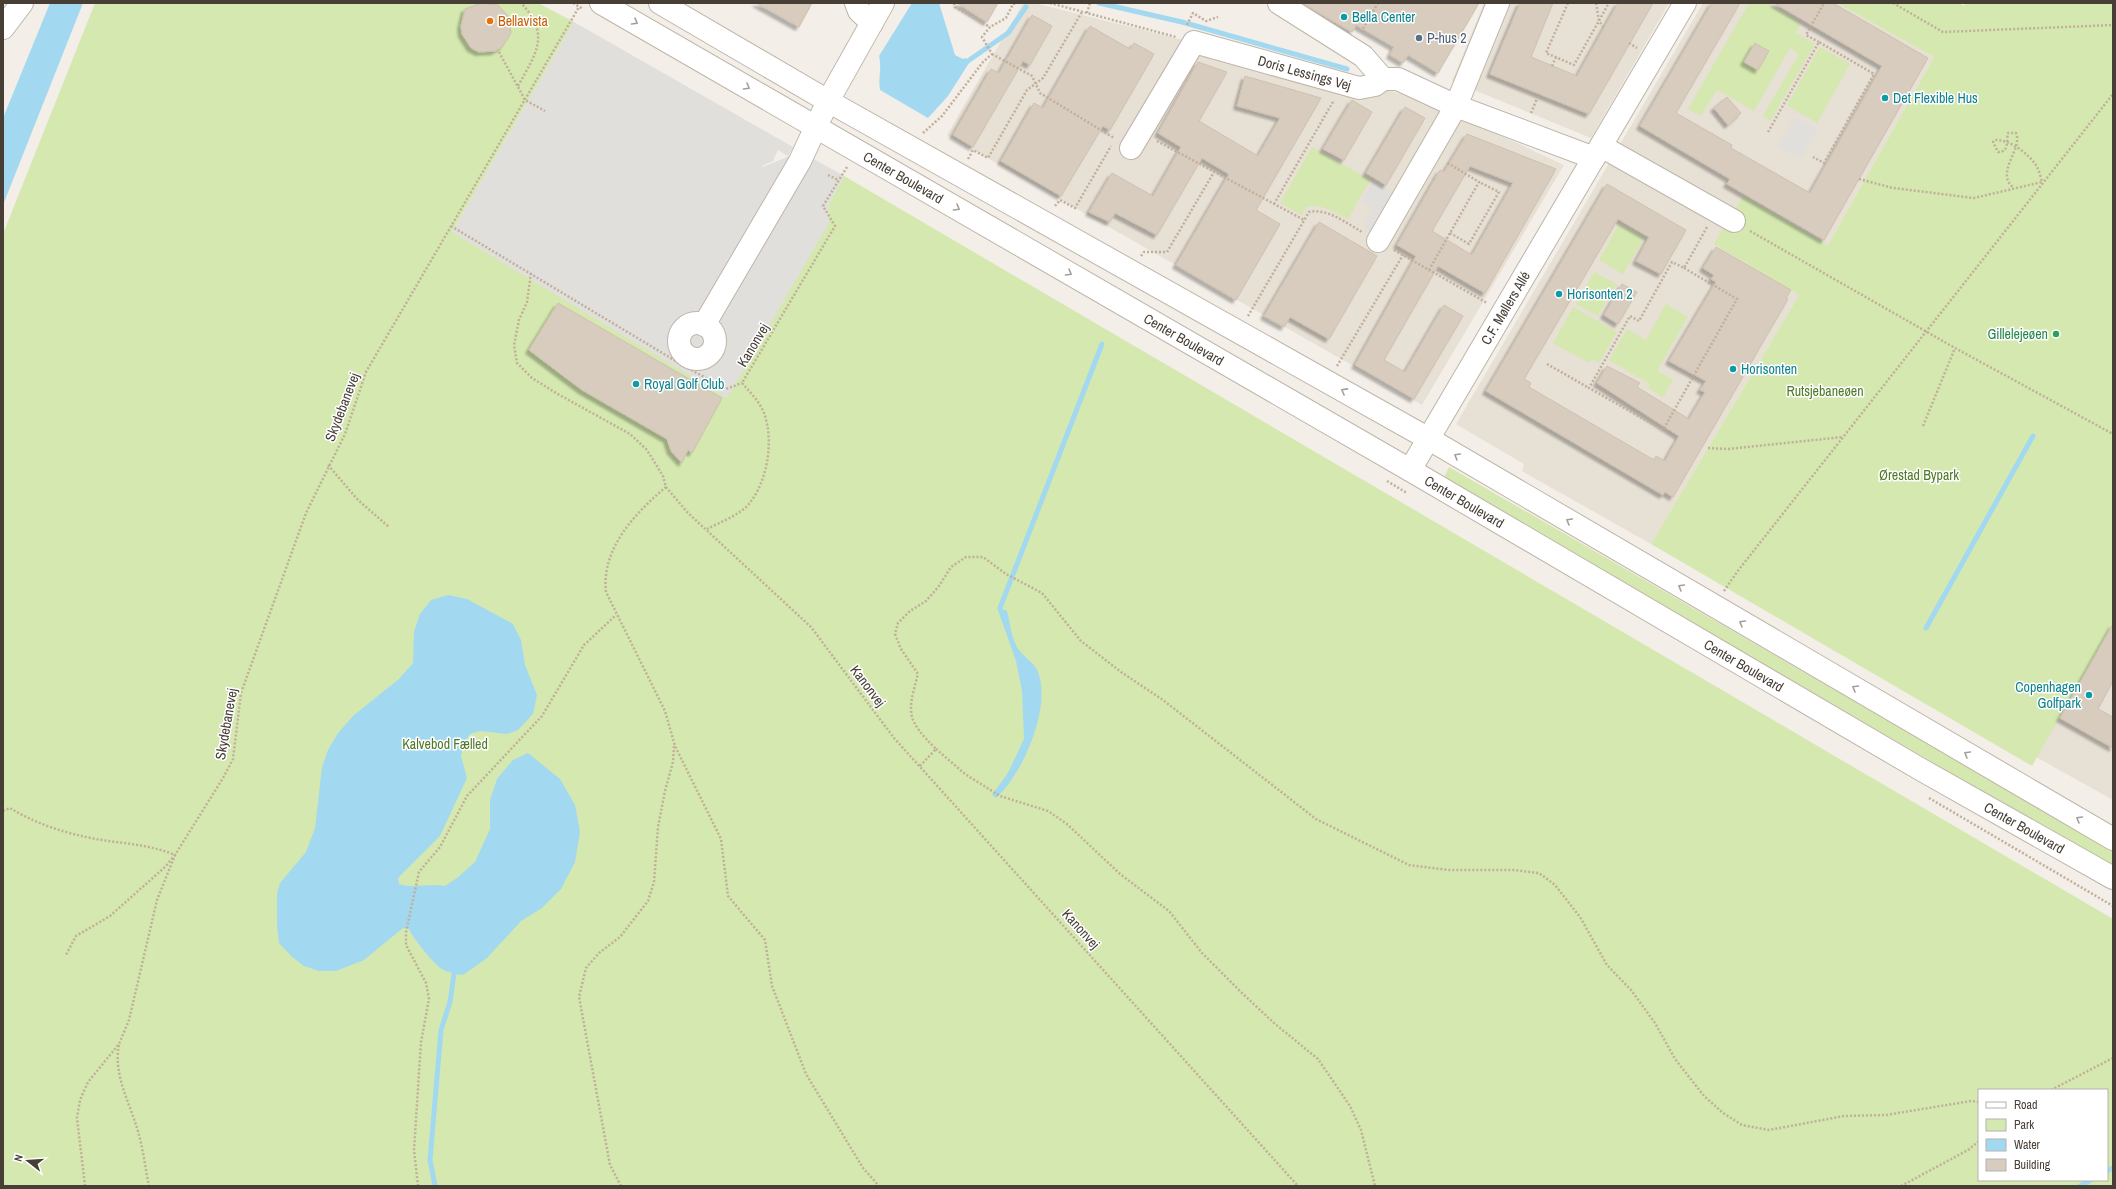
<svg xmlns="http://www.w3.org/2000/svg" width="2116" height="1189" viewBox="0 0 2116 1189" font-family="'Archivo Narrow',sans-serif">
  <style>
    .residential { fill: #e7e0d5 }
    .green { fill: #d4e8af; fill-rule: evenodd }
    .parking { fill: #e1dfdc }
    .water { fill: #a2d9f1 }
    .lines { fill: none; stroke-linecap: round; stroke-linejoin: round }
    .stream { stroke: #a2d9f1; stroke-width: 5 }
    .building { fill: #d8ccbf; stroke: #d0c0af; fill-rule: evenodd; filter: url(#shadow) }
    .minor-casing { stroke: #bfb5a9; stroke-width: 24 }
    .path { stroke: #c1af9a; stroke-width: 2.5; stroke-dasharray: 2 2; stroke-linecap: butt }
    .minor { stroke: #fff; stroke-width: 22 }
    .oneway { stroke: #a39e9a }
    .culture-dot { fill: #0f9aa8; stroke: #fff; stroke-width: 1.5 }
    .food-dot { fill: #e8710a; stroke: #fff; stroke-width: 1.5 }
    .service-dot { fill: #5c6f8a; stroke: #fff; stroke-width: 1.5 }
    .leisure-dot { fill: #2e9e5b; stroke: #fff; stroke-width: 1.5 }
    .labels { text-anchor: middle; stroke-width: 3; stroke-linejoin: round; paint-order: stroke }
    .culture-label { font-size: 14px; fill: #0d838f; stroke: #fff; text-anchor: start }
    .food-label { font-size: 14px; fill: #c56008; stroke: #fff; text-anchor: start }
    .service-label { font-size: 14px; fill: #4e5e75; stroke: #fff; text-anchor: start }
    .street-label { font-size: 14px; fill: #473e36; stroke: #fff }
    .leisure-label { font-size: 14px; fill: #27864d; stroke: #fff; text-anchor: end }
    .park-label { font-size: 14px; fill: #4f7928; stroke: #fff }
  </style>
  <defs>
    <filter id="shadow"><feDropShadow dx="-3.5" dy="3.5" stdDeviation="1" flood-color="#0004"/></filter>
  </defs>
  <rect width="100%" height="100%" fill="#f3eee7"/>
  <!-- residential -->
  <path class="residential" d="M1023,3h11l388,96 142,66 -142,240 -475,-270z
    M1484,3h185l-78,135 -139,-57z
    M1703,3h134l97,54 -106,188 -85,-49 -28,48 84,51 -148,249 -129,-73 2,-7 -68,-40z
    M2113,624v176l-77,-43z"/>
  <!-- green -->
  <path class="green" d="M95,3h443l36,19 -122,210 377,-9 -1,-17 16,-30 1269,743v267h-2110v-952zM1979,1090h128v90h-128z
    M1749,3h18l34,20 -5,10 19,11 -45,77 -7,-5 36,-62 -9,-6 -36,63 -37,-21 -16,26 -13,-7z
    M1837,3h122l5,3 1,-3h148v621l-81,142 -381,-222 148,-249 -85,-51 29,-48 85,49 106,-188z
    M1820,47l30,17 -33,59 -30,-18z
    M1312,147l58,33 -22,39c-13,-6 -26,-16 -42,-12l-4,8 -22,-12z
    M1619,224l25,14 -21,36 -24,-14z
    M1594,272l22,12 -18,32 -22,-12z
    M1666,304l22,13 -31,54 16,9 -10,17 -15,-9 2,-4 -41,-24 18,-31 19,11z
    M1573,307l44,25 -18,31 -7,-4 -3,4 -36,-20z
    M1449,467l664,384v16l-670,-388z"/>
  <!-- parking -->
  <path class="parking" d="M574,22l219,125 -5,9 -10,-6 -5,11 -11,5 1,1 31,-13 2,-5 48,27 -16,30 1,17 -102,175 -275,-166z
    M1795,117l23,12 -17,30 -23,-12z
    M1373,181l36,20 -22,39 -24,-13 10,-19 -12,-7z"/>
  <!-- water -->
  <path class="water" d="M50,3h33l-80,202v-87z
    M912,3h27l16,52 8,4 3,-1 3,5 -21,33 -20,22 -48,-28c-2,-13 2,-22 -1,-34z
    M448,595l19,4 46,25 8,16 4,25 12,30 -4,19 -15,16 -11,4 -27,-3 -10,3 -6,9 -3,13 6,22 -27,58 -42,42 1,6c16,5 29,-1 46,2l12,-8 18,-16 15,-33v-29l7,-21 16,-19 15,-7 32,26 15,26 5,27 -5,30 -14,27 -19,19 -21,13 -34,37 -24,17c-8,-1 -18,-3 -24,-8 -9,-8 -26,-29 -30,-38l-6,-1 -39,32 -28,11h-17l-15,-5 -12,-9 -13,-14 -2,-17v-32l3,-11 26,-31 9,-24 7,-61 6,-17 10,-17 16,-18 45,-36 14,-16 1,-32 6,-17 11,-14z
    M1000,608l7,3c3,11 4,26 10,36 5,9 18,16 21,25 14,36 -16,103 -42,126l-4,-3 16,-22 16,-34 -2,-48 -6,-30 -18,-51z"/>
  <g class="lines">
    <!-- stream -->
    <path class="stream" d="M1099,3l83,19 165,47
      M968,61l40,-28 18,-26
      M1000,608l102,-264
      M1926,628l107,-192
      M2107,1171l6,-3
      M435,1186l-5,-26 11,-130 9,-28 4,-28
      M2080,1186l11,-6"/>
  </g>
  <!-- building -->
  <path class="building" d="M481,3l17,2 11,12 2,16 -9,14 -7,4 -16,1 -8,-4 -9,-14 -1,-8 4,-17z
    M756,3h56l-13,24z
    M957,3h41l-11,19z
    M1302,3h177l-41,70 -30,-18 -5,8 -13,-8 4,-8 -38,-22 -4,7z
    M1520,3h33l-22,54 46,19 41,-73h35l-64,111 -99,-40z
    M1712,3h28l-64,110 56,32 -1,3 79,45 72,-127 -108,-63h59l95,55 -104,182 -97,-56 3,-5 -90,-53z
    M1032,15l20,11 -22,39 -7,-4 -50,86 -20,-12 38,-66 8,4z
    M1090,26l40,23 4,-6 20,11 -44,76 -7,-4 -42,70 -60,-35 33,-58 9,5z
    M1755,43l14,8 -11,19 -14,-8z
    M1198,62l29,10 -28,49 59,35 22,-38 -43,-12 8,-30 76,22 -65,112 24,14 -44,76 -60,-35 53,-91 -27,-16 -45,77 -42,-22 -5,9 -21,-10 23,-39 41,23 28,-49 -23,-14z
    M1727,97l14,16 -13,12 -14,-17z
    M1352,100l20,12 -28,48 -21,-11z
    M1405,107l20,11 -39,67 -20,-12z
    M1467,134l89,35 -71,124 -47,-27 -54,94 21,12 39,-67 19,11 -49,83 -59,-34 61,-109 -19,-11 43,-75 4,2zM1470,166l43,17 -41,72 -40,-24z
    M1607,184l79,46 -25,44 -25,-13 13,-24 -31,-18 -94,160 7,4 -2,4 125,73 2,-4 9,5 14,-25 -82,-53 10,-17 33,17 -3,4 52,32 16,-27 -5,-2 6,-9 -37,-20 47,-79 -5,-3 3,-4 -11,-7 13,-21 75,43 -5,8 2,1 -115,198 -8,-5 -2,3 -177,-104z
    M1319,222l58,34 -48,83 -39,-22 -6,10 -20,-11z
    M1622,284l15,8 -19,32 -14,-9z
    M558,303l164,95 -30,55 -4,-3 -6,13 -11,-12 -4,-12 -85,-49 -53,-40z
    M2113,624v57l-15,28 15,8v31l-53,-30z"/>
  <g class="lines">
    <defs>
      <g id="minor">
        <path id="s1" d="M601,3l809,467 510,299 193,109"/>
        <path d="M660,3l168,98 601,338 684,400"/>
        <path d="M856,3l3,8 13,12"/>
        <path d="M1279,3l84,53 20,23"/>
        <path d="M3,28l19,-25"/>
        <path d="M1601,146l133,75"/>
        <path id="s2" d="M1131,148l63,-106 165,46 16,-3 8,-6h15l58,27 138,52"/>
        <path d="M1378,241l78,-135 42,-103"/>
        <circle cx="697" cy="341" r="18"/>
        <path d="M704,325l96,-164 28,-60 55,-98"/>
        <path id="s3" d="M1410,470l275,-467"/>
      </g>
    </defs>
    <!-- minor casing -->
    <use href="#minor" class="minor-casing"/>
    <!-- path -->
    <path class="path" d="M573,3l10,6
      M954,3l1,4 35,20
      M1050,3l126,34
      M1568,3l-22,50 28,12 35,-62
      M1596,3l3,18 5,7
      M1893,3l50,29 170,-7
      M1087,13l3,-10
      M1187,25l6,-12 13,8 12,-4
      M1361,32l17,-29
      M1819,42l-13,-7 18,-32
      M1629,43l8,5
      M499,52l26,48 20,11
      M992,54l40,22 8,17 74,45
      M1552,66l4,-9
      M518,86c18,-33 33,-51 3,-83
      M1531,113l8,-19
      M1768,132l51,-90 55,32 -50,89 -11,-6
      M923,133l19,-17 41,-54 9,-8 -10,-17 8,-10 16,-9 7,-14 4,-1
      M1157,141l147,79
      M968,159l5,-9 15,8 39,-68 16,-12 39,-66
      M828,175l10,5
      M1859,179l34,9 81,10 68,-16c-1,-5 -3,-11 -5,-15 -7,-13 -28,-28 -42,-27l-2,2 5,10c12,0 8,-12 10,-19h8c7,17 -22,40 -2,55
      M1274,204l60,-104
      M1055,206l5,-6 15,8 36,-62
      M451,226l233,140 42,23 16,-6
      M1750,231l205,117 158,86
      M1450,233l19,11 30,-52 -20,-10
      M1394,250l93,53
      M1141,256l3,-4h23l47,-80
      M1684,268l53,31 -74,131 -74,-42 41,-72 9,5 33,-59 12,6 23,-41
      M1429,270l50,-88 -33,-20
      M531,273l-4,29 -8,18 -5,25 3,18 15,15 24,15 74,41 17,16 16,26 3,11 22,26 123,114 83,111 404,448
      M1248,316l61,-104c19,-4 37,11 53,20
      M1547,364l42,24
      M684,366l5,-9
      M1337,366l66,-111
      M1923,426l32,-78
      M1708,448l20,1 115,-12
      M328,465l30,35 31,27
      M1387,481l20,12
      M666,487c-31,26 -65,62 -60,105l59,119 10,35 46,93 7,57 37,44 7,46 34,88 57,94 16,18
      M707,529c12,-6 34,-15 42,-25 19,-24 25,-63 15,-91 -5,-12 -14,-21 -22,-30l93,-157 -12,-20 24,-39
      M1724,591l13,-19 376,-478
      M936,749l29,25 35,22 48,15 19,13 53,50 49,37 33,42 41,41 31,29 44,36 32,47 11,24 14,56
      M920,766l16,-17c-30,-30 -29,-35 -18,-75l-17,-25 -6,-15 3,-11 12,-12 16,-10 13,-15 12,-19 15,-10h17l23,17 36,19 39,48 40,31 42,28 153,119 93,46 40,5h66l24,3 16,12 25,32 27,48 24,25 24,33 20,36 29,37 19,17 19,12 27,5 75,-14 42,-1 85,-14 8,1
      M1929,798l184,108
      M3,811l7,-3c21,13 48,23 72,28 31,8 62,6 93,19l-10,12 -55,49 -34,20 -10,19
      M119,1045c-6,28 10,57 18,83 6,19 8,39 12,58
      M2051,1090l62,-32
      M85,1186l-8,-68 3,-18 8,-18 31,-38 10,-24 28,-120 18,-45 48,-77 10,-19 8,-66 65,-180 39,-79 21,-62 213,-365
      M418,1186l-4,-36 7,-108 8,-43 -3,-16 -20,-38v-13l13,-60 21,-25 27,-51 75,-80 42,-71 32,-30
      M621,1186l-11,-21 -31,-168 7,-29 13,-15 21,-16 28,-36 6,-19 4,-55 7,-36 8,-29 1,-16
      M1901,1186l67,-36 11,-9"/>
    <!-- minor -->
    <use href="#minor" class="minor"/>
  </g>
  <!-- one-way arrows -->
  <defs><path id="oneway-chevron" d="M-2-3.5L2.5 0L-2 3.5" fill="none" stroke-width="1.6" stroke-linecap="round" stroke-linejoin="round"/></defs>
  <g class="oneway">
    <use href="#oneway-chevron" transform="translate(635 22) rotate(30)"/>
    <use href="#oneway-chevron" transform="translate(747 87) rotate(30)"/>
    <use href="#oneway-chevron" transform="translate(957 208) rotate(30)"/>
    <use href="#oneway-chevron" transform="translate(1069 273) rotate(30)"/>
    <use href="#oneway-chevron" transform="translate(1344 391) rotate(-151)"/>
    <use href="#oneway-chevron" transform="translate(1457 456) rotate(-150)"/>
    <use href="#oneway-chevron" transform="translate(1569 521) rotate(-150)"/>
    <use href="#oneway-chevron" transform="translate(1681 587) rotate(-150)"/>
    <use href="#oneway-chevron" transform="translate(1742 623) rotate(-150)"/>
    <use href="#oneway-chevron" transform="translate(1855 688) rotate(-150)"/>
    <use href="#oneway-chevron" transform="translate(1967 754) rotate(-150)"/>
    <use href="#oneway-chevron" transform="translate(2079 819) rotate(-150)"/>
  </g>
  <!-- markers -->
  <g class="culture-dot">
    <circle cx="1344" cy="17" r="4"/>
    <circle cx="1885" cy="98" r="4"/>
    <circle cx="1559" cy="294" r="4"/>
    <circle cx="1733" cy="369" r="4"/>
    <circle cx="636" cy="384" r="4"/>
    <circle cx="2089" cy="695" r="4"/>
  </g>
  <circle class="food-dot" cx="490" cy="21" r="4"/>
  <circle class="service-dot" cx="1419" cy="38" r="4"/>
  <circle class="leisure-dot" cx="2056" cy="334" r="4"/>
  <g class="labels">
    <!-- culture labels -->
    <g class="culture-label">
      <text x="1352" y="22">Bella Center</text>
      <text x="1893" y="103">Det Flexible Hus</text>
      <text x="1567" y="299">Horisonten 2</text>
      <text x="1741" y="374">Horisonten</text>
      <text x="644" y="389">Royal Golf Club</text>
      <text x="2081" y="692" text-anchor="end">Copenhagen<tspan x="2081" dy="16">Golfpark</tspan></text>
    </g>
    <!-- food labels -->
    <g class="food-label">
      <text x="498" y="26">Bellavista</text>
    </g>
    <!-- service labels -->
    <g class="service-label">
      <text x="1427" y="43">P-hus 2</text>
    </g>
    <!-- street labels -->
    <g class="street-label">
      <text dy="5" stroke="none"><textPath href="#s2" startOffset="238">Doris Lessings Vej</textPath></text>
      <text dy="5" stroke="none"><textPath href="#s1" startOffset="349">Center Boulevard</textPath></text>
      <text dy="5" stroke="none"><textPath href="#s3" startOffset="188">C.F. Møllers Allé</textPath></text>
      <text dy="5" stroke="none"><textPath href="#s1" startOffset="673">Center Boulevard</textPath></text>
      <text transform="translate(753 345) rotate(-59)" y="5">Kanonvej</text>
      <text transform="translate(342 407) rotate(-69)" y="5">Skydebanevej</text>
      <text dy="5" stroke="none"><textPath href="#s1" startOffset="997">Center Boulevard</textPath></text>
      <text dy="5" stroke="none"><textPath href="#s1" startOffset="1321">Center Boulevard</textPath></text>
      <text transform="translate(868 686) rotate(53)" y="5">Kanonvej</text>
      <text transform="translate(226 724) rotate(-80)" y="5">Skydebanevej</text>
      <text dy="5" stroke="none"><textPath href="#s1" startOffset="1645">Center Boulevard</textPath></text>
      <text transform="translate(1081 929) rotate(48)" y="5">Kanonvej</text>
    </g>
    <!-- leisure labels -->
    <g class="leisure-label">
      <text x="2048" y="339">Gillelejeøen</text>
    </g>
    <!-- park labels -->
    <g class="park-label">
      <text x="1825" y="396">Rutsjebaneøen</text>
      <text x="1919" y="480">Ørestad Bypark</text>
      <text x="445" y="749">Kalvebod Fælled</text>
    </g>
  </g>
  <!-- border -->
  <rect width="2116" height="1189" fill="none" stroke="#473e36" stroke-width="8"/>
  <!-- legend -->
  <rect x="1978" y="1089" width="130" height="92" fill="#ffffff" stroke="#b5b2af"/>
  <rect x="1986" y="1102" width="20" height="6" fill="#ffffff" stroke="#b5b2af"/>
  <text x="2014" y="1109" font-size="12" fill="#473e36">Road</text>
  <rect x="1986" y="1119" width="20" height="12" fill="#d4e8af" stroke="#b5b2af"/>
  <text x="2014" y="1129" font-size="12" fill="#473e36">Park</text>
  <rect x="1986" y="1139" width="20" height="12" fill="#a2d9f1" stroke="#b5b2af"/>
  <text x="2014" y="1149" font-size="12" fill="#473e36">Water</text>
  <rect x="1986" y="1159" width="20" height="12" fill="#d8ccbf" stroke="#b5b2af"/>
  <text x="2014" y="1169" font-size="12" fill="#473e36">Building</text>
  <!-- north arrow -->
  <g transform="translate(28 1161) rotate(287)" stroke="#ffffff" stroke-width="3" paint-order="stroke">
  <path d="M0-3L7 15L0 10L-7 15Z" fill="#473e36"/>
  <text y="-6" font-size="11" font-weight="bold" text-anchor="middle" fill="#473e36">N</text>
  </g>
</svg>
